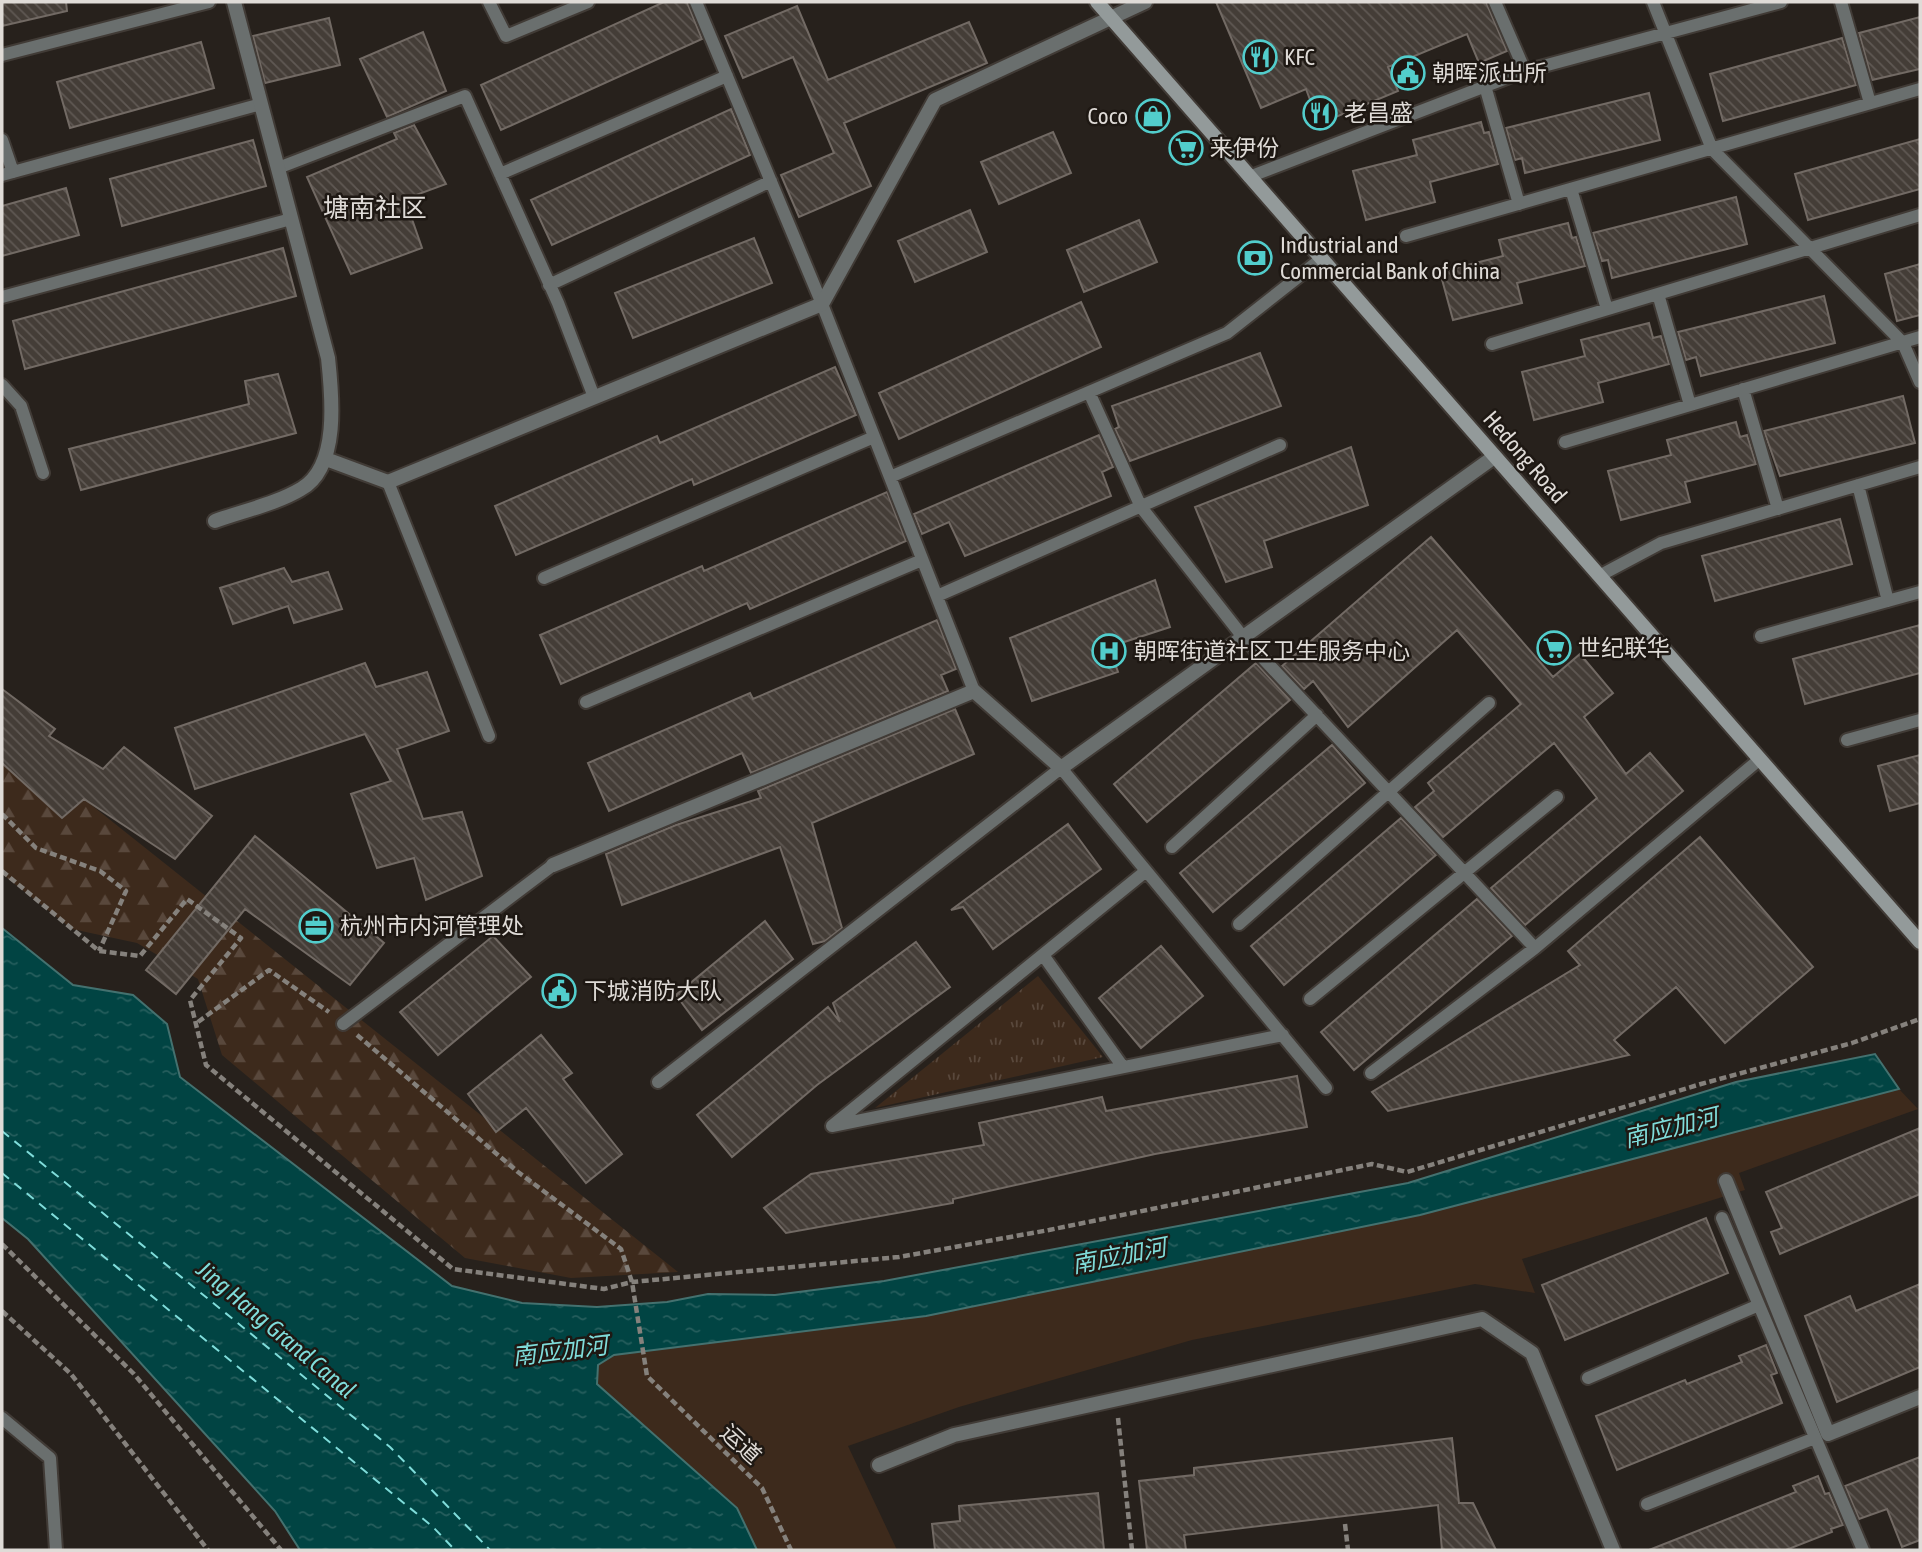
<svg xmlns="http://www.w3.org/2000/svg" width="1922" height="1552" viewBox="0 0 1922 1552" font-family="'Asap Condensed','Noto Sans SC',sans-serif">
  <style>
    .grass { fill: url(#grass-tufts) }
    .forest { fill: url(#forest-firs) }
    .park { fill: #3d2a1c }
    .water { fill: url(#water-ripples); stroke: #44716f; stroke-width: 2 }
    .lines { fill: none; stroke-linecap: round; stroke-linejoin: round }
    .ferry { stroke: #7fdcda; stroke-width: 2; stroke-dasharray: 9 7; stroke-linecap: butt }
    .building { fill: url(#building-back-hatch); stroke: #726a64; stroke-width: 2 }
    .service-casing { stroke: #413b36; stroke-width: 16 }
    .pedestrian-casing { stroke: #413b36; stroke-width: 18 }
    .minor-casing { stroke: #413b36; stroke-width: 18 }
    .secondary-casing { stroke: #413b36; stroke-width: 18 }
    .path { stroke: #85817c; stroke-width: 4.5; stroke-dasharray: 7 3.5; stroke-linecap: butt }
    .service { stroke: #6a6f6e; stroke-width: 12 }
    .pedestrian { stroke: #6a6f6e; stroke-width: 14 }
    .minor { stroke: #6a6f6e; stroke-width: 14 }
    .secondary { stroke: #939a9a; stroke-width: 14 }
    .labels { text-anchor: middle; stroke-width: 5; stroke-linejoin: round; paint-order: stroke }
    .poi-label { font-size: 23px; fill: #dfdbd7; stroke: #1e1813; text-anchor: start }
    .street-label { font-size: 23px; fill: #dfdbd7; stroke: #1e1813 }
    .water-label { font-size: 24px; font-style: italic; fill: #7fdcda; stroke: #1e1813 }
    .quarter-label { font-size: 26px; fill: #dfdbd7; stroke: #1e1813 }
  </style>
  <defs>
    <pattern id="grass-tufts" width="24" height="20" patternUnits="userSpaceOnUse" patternTransform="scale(1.75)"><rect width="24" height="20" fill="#3d2a1c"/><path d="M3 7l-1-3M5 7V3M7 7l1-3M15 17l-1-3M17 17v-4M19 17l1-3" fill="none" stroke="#59483c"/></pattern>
    <pattern id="forest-firs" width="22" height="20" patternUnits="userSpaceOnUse" patternTransform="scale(1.75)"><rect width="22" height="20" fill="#3d2a1c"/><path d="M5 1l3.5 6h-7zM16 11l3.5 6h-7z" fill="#59483c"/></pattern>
    <pattern id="water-ripples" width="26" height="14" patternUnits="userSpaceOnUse" patternTransform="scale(1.75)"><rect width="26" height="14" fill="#014443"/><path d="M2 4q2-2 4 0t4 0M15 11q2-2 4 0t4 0" fill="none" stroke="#265e5d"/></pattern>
    <pattern id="building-back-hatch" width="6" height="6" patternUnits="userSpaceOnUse" patternTransform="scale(1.75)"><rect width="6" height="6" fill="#443d37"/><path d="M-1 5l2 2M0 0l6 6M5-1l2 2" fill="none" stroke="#5f5853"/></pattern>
  </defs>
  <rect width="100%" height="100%" fill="#27211c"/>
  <!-- grass -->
  <path class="grass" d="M1038,976l65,81 -228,51z"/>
  <!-- forest -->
  <path class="forest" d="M2,732l73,60 603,480 -107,6 -106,-20 -243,-203 -24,-76 -61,-36 -65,-14 -70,-55z"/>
  <!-- park -->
  <path class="park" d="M1899,1089l19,20 -179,64 6,17 -223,69 13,34 -60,-9 -283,56 -233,67 -111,39 49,104h-140l-20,-42 -141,-125 2,-18 16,-10 312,-39z"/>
  <!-- water -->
  <path class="water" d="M2,928l71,57 60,10 34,29 13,53 272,209 70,17 75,4 70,-5 41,-8 67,1 109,-14 524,-98 328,-101 139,-28 24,35 -479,126 -494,101 -312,39 -16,10 -1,19 140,124 20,42h-457l-25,-39 -247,-272 -26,-21z"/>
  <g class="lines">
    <!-- ferry -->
    <path class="ferry" d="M2,1131l388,316 100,103
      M2,1173l431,354 22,23"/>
  </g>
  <!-- building -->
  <path class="building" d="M2,2h64l1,9 -65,15z
    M664,2h23l15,37 -201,91 -20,-45z
    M1216,2h270l21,49 -28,12 -12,-29 -79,33 10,24 -79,33 -13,-35 -45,19z
    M797,6l31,74 141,-58 18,41 -143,60 27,63 -72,31 -18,-42 53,-22 -41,-96 -50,21 -18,-42z
    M1920,17v52l-48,11 -13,-47z
    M329,18l11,47 -75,18 -12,-47z
    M423,32l23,59 -59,26 -27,-58z
    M1842,38l14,47 -133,36 -13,-47z
    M201,42l13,46 -144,40 -13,-46z
    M1649,93l11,47 -135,33 -3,-15 -7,2 -9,-32z
    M731,109l19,46 -198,90 -21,-45z
    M1481,122l3,11 5,-1 9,32 -68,18 5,20 -69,18 -13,-49 64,-16 -4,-15z
    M414,125l32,59 -41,15 17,49 -71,26 -44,-97 90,-38 -3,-6z
    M1053,132l18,41 -72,31 -18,-42z
    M1920,139v50l-112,31 -13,-46z
    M253,140l13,46 -144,40 -12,-47z
    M66,188l13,47 -77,21v-50z
    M1736,197l11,47 -135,34 -4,-18 -6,1 -9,-28z
    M970,210l17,42 -72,30 -17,-41z
    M1139,220l18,42 -73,30 -17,-42z
    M1568,223l4,15 4,-1 9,29 -68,17 5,20 -69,17 -13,-48 63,-16 -4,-16z
    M754,238l18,45 -139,55 -18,-45z
    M283,248l13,48 -271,73 -12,-48z
    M1920,264v51l-23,6 -12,-47z
    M1824,296l11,47 -134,33 -5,-19 -10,3 -8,-28z
    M1081,302l20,45 -202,92 -20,-46z
    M1649,323l4,15 8,-2 8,28 -71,19 5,19 -69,18 -12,-48 63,-16 -4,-16z
    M1260,353l21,53 -151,55 -15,-32 4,-2 -7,-21z
    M835,367l21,48 -162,70 -2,-6 -176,76 -21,-49 162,-70 3,7z
    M278,374l18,59 -215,57 -12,-41 180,-45 -4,-23z
    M1903,396l12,47 -135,33 -16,-45z
    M1736,422l4,15 7,-2 9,29 -71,18 5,20 -69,18 -13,-49 63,-16 -4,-15z
    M1099,435l14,32 -11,5 9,24 -146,60 -16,-34 -27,12 -8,-20z
    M1351,447l17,58 -104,36 8,26 -46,15 -31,-75z
    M887,492l19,49 -156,68 -3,-6 -186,81 -21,-49 162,-69 2,5z
    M1840,519l12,45 -137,37 -13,-45z
    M1431,537l122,140 27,-23 33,39 -29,24 42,57 24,-21 33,38 -158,134 -34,-37 106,-90 -43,-55 -111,94 -28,-30 19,-16 -6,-8 93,-79 -64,-74 -109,97 -35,-46 -9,8 -22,-23z
    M284,568l8,14 36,-10 14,37 -48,14 -6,-17 -55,18 -13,-36z
    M1155,580l15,47 -61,20 9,25 -86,29 -22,-63z
    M937,620l19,49 -15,6 7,16 -197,82 -9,-20 -133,58 -21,-48 162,-70 3,6z
    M1920,625v48l-115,31 -12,-45z
    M365,663l11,24 51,-15 22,59 -52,18 26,70 39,-7 20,64 -56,24 -12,-42 -37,10 -26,-74 40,-13 -26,-47 -170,55 -20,-61z
    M1256,663l34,37 -143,122 -33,-38z
    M2,689l53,40 -6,7 54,33 21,-22 88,69 -37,43 -91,-60 -22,19 -60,-55z
    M955,709l19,45 -162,69 30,105 -17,13 -12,3 -33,-97 -158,58 -16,-51 70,-29 85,-27 -3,-7z
    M1332,745l33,38 -152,129 -33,-39z
    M1920,755v48l-30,8 -12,-45z
    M1401,818l35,37 -152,130 -33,-39z
    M1068,824l33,45 -108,80 -30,-42 -12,3z
    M255,836l129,107 -34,42 -105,-76 -69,85 -30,-24z
    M1700,837l113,130 -88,76 -49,-56 -62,53 15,15 -241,56 -16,-19 208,-127 -12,-14z
    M1477,899l35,37 -158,134 -33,-38z
    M765,921l28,38 -91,71 -26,-35z
    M493,936l38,41 -93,78 -38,-43z
    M916,942l34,45 -133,98 -85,72 -35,-42 131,-108 12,15 -7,-19z
    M1161,946l42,50 -62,52 -42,-50z
    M541,1035l31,38 -9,6 59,75 -36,29 -60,-75 -30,24 -28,-38z
    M1297,1076l10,51 -152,27 -202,45v4l-167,30 -22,-25 47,-34 173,-29 -5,-22 123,-26 4,14z
    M1920,1128v66l-140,60 -9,-22 11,-4 -16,-36z
    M1706,1218l22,55 -163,67 -23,-55z
    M1920,1284v83l-83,35 -32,-86 45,-20 6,15z
    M1766,1345l11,28 -6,2 11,28 -165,67 -21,-54 89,-36 2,4 55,-22 -3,-6z
    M1452,1438l7,65h14l23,47h-54l-4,-45 -254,30 2,15h-39l-8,-69 55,-6v-7z
    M1920,1457v83l-18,7 -15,-38 -28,10 -14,-33z
    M1818,1476l7,18 4,-1 14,32 -12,4 1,3 -46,18h-137l147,-58 -3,-6z
    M1098,1493l6,57h-169l-3,-26 28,-3 -1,-15z"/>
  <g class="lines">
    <defs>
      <path id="service" d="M489,2l17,34 82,-34
        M696,2l126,302 152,387
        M1495,2l30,69
        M1653,2l59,147 191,194 17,39
        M1841,2l29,101
        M2,55l207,-53
        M1485,86l34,118
        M2,140l11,32
        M278,168l187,-72 93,207 36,94
        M500,174l227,-98
        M2,175l259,-71
        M1249,177l276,-106 256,-69
        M1571,189l36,120
        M1406,236l514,-147
        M549,285l222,-104
        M1658,294l32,111
        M2,297l289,-78
        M1492,344l428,-129
        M2,385l19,21 22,67
        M1743,389l35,120
        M1089,392l52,115 102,130 292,311
        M1565,442l355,-105
        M890,477l337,-144 94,-74
        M388,482l101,254
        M1858,485l30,116
        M1599,576l62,-33 259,-76
        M544,578l330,-141
        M937,596l343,-151
        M1761,636l159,-44
        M586,702l336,-142
        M1847,740l73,-20
        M1172,847l145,-132
        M1146,871l-314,255 451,-91
        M1239,924l250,-221
        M1043,955l80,112
        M1310,999l247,-202
        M343,1024l210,-159
        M1371,1073l164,-125 225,-189
        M658,1082l403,-314 265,320
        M1722,1218l141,332
        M1588,1378l171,-73
        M2,1418l48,40 6,92
        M1647,1504l168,-66"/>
      <path id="pedestrian" d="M1726,1181l102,253 92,-37"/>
      <path id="minor" d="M326,459l62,23 434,-178 113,-204 210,-98
        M215,521c27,-10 61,-17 86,-32 39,-22 31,-94 27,-131l-94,-356
        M553,865l421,-174 87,77 433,-311
        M879,1465l75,-30 528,-116 50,34 81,197"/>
      <path id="secondary" d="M1097,2l823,940"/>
    </defs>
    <!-- service casing -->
    <use href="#service" class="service-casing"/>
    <!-- pedestrian casing -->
    <use href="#pedestrian" class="pedestrian-casing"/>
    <!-- minor casing -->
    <use href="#minor" class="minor-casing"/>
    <!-- secondary casing -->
    <use href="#secondary" class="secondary-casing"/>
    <!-- path -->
    <path class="path" d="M2,814l34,34 64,23 26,20 -27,60
      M2,871l97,80 41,5 47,-57 54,39 -51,62 16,65 247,204 151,20 28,-7 267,-25 150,-27 323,-66 35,8 294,-88 151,-41 68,-24
      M198,1022l71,-52 60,42
      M357,1035l161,137 103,77 11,33 15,94 115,112 29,62
      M2,1244l132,130 147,176
      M2,1311l69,63 137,176
      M1118,1418l14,132
      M1345,1524l3,26"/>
    <!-- service -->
    <use href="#service" class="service"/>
    <!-- pedestrian -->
    <use href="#pedestrian" class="pedestrian"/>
    <!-- minor -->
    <use href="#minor" class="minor"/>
    <!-- secondary -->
    <use href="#secondary" class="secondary"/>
  </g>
  <!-- icons -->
  <defs>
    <symbol id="restaurant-ring" viewBox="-11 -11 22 22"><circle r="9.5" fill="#1e1813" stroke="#52cdcc" stroke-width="1.5"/><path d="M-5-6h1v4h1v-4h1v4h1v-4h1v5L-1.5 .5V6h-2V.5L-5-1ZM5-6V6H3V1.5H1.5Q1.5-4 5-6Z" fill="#52cdcc"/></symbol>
    <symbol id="civic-ring" viewBox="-11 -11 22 22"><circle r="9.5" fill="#1e1813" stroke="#52cdcc" stroke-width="1.5"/><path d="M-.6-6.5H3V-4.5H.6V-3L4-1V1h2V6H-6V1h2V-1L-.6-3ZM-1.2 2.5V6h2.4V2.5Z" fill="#52cdcc"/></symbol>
    <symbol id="shop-ring" viewBox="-11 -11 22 22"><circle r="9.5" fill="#1e1813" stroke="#52cdcc" stroke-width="1.5"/><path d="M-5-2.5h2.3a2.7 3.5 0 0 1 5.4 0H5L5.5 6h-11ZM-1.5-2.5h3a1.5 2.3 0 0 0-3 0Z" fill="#52cdcc"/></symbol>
    <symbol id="supermarket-ring" viewBox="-11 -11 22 22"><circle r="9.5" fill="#1e1813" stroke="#52cdcc" stroke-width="1.5"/><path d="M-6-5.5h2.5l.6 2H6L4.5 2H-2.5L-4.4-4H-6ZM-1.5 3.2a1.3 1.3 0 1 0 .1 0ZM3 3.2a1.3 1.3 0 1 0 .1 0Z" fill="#52cdcc"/></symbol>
    <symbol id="bank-ring" viewBox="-11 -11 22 22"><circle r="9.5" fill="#1e1813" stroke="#52cdcc" stroke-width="1.5"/><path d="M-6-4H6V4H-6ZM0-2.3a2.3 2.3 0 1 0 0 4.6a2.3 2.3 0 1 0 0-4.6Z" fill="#52cdcc"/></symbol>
    <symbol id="hospital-ring" viewBox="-11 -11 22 22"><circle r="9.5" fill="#1e1813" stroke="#52cdcc" stroke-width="1.5"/><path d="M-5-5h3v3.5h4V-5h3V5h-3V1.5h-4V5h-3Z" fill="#52cdcc"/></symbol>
    <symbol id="office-ring" viewBox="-11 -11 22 22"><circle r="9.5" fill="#1e1813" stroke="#52cdcc" stroke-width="1.5"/><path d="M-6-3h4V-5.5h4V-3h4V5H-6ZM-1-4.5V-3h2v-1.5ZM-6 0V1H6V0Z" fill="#52cdcc"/></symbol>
  </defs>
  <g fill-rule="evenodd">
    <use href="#restaurant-ring" x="1241" y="38" width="38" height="38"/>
    <use href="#civic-ring" x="1389" y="54" width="38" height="38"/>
    <use href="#restaurant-ring" x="1301" y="94" width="38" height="38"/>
    <use href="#shop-ring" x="1134" y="97" width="38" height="38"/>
    <use href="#supermarket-ring" x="1167" y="129" width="38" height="38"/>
    <use href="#bank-ring" x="1236" y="239" width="38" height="38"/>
    <use href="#supermarket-ring" x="1535" y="629" width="38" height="38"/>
    <use href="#hospital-ring" x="1090" y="632" width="38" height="38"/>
    <use href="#office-ring" x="297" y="907" width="38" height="38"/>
    <use href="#civic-ring" x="540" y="972" width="38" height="38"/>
  </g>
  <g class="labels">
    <!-- poi labels -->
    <g class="poi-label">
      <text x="1284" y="65">KFC</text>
      <text x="1432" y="81">朝晖派出所</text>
      <text x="1344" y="121">老昌盛</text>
      <text x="1128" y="124" text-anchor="end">Coco</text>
      <text x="1210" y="156">来伊份</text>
      <text x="1280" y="253">Industrial and<tspan x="1280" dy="26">Commercial Bank of China</tspan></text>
      <text x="1578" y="656">世纪联华</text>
      <text x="1134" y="659">朝晖街道社区卫生服务中心</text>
      <text x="340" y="934">杭州市内河管理处</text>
      <text x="584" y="999">下城消防大队</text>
    </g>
    <!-- street labels -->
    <g class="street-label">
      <text transform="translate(1525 457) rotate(49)" y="8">Hedong Road</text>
      <text transform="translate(741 1444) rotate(43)" y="8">运道</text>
    </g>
    <!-- water labels -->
    <g class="water-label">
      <text transform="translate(1671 1128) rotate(-14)" y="8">南应加河</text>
      <text transform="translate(1119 1256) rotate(-11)" y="8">南应加河</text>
      <text transform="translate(276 1330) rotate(40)" y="8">Jing Hang Grand Canal</text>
      <text transform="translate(560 1351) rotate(-7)" y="8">南应加河</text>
    </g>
    <!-- quarter labels -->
    <g class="quarter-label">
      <text x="375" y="217">塘南社区</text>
    </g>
  </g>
  <!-- border -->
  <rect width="1922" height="1552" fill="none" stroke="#dfdbd7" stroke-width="7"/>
</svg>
